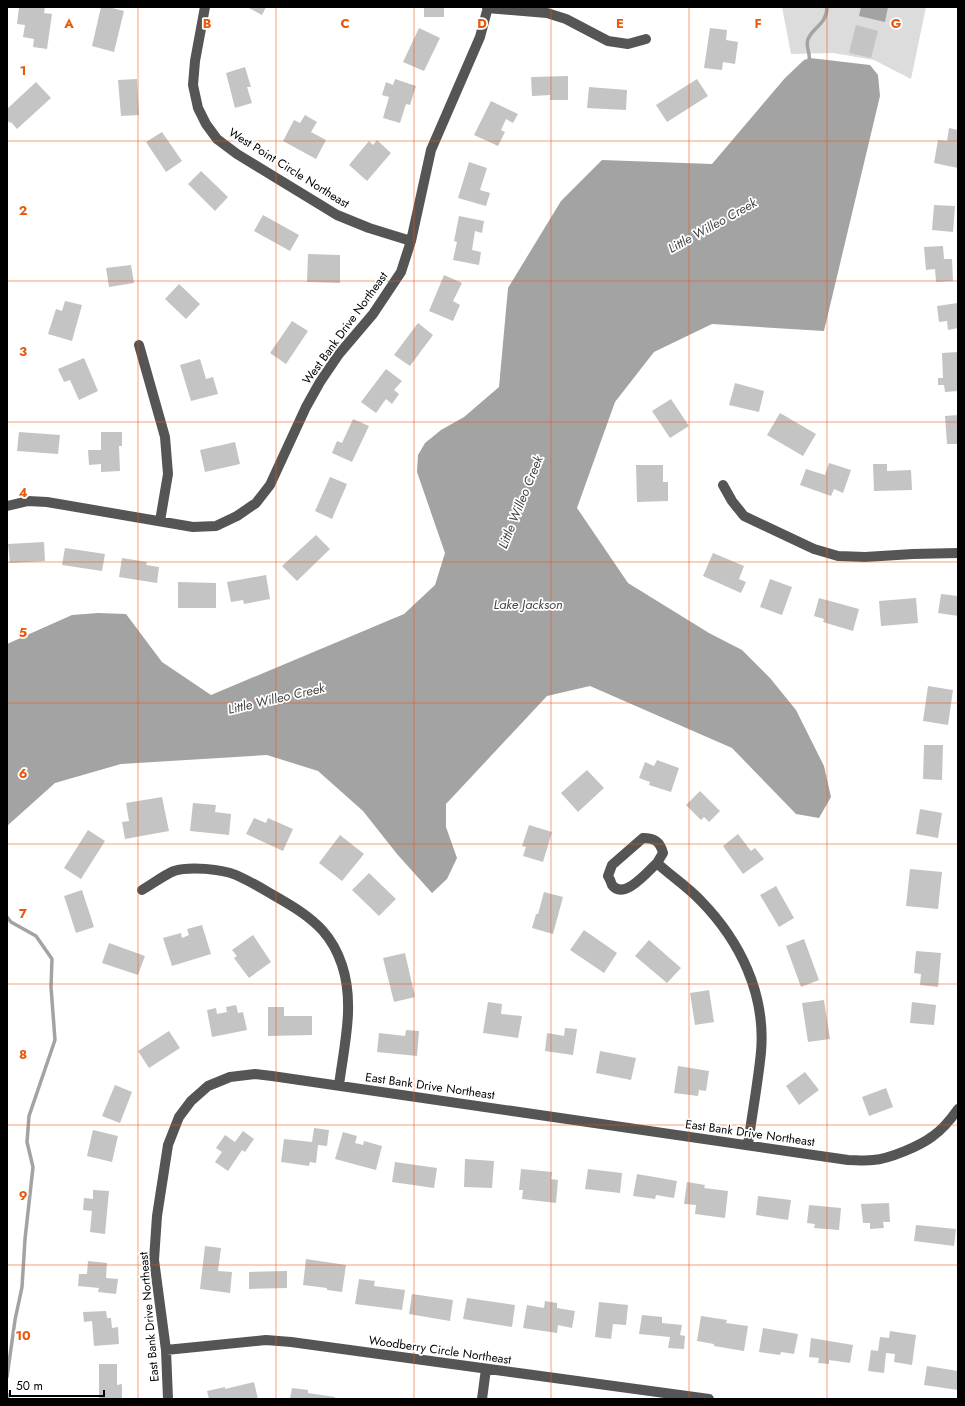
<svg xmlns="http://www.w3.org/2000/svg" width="965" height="1406" viewBox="0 0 965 1406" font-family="Jost,sans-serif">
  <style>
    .green { fill: #dcdcdc }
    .water { fill: #a3a3a3 }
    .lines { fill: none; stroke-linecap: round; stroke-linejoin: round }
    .stream { stroke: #a3a3a3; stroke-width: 3.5 }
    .building { fill: #c4c4c4 }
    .minor { stroke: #555; stroke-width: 10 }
    .grid { fill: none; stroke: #e8590c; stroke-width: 1; stroke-opacity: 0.55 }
    .labels { text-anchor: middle; stroke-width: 3.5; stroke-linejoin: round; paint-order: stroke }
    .street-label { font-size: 12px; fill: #000; stroke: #fff }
    .water-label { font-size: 13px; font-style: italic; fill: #444; stroke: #fff }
    .grid-label { font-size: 13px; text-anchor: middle; font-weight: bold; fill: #e8590c; stroke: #fff; stroke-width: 3.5; stroke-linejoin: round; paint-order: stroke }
  </style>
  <rect width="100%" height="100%" fill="#fff"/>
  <!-- green -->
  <path class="green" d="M782,7h144l-15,72 -37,-19 -41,-7 -42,1z"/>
  <!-- water -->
  <path class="water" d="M861,7h27l-3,15 -26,-6z
    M810,58l60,7 8,10 2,21 -56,235 -112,-7 -58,28 -39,50 -38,106 51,75 81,50 33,17 28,28 26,32 28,56 7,31 -12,21 -23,-4 -64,-66 -142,-62 -43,10 -101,108v23l11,31 -10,21 -15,14 -35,-39 -34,-43 -45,-40 -51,-16 -146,9 -66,19 -48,43v-182l65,-29 26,-2 28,1 36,48 49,33 193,-81 31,-29 10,-32 -28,-81 1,-17 7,-12 16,-13 23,-13 35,-30 9,-99 53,-87 41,-41 110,4 73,-86 19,-18z"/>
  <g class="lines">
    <!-- stream -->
    <path class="stream" d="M809,61c2,-7 -4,-14 -1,-22 5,-12 19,-15 19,-32
      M7,917l4,5 25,14 16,23 -1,28 4,53 -26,76 -2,26 6,25 -8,72 -3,48 -7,33 -8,57
      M7,1394l1,5"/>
  </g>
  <!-- building -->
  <path class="building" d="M19,7h26l-1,6 8,1 -5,35 -14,-2 1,-8 -11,-2 2,-12 -8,-1z
    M101,7h7l16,4 -10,41 -22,-6z
    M247,7h19l-4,8z
    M424,7h20v10h-20z
    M856,25l22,6 -7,27 -22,-5z
    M419,28l21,10 -16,33 -21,-9z
    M710,28l17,2 -1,10 12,2 -3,22 -12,-2 -1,8 -18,-2z
    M245,67l6,20h-4l5,16 -17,5 -9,-35z
    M568,76v24h-18v-5l-18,1 -1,-19z
    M137,79l2,36 -18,1 -3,-36z
    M395,79l21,7 -6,19 -4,-1 -6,19 -17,-5 6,-21 -7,-2 4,-13 7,3z
    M697,79l11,17 -41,26 -11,-17z
    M36,82l15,16 -34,31 -6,-7 -1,1 -3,-3v-11z
    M589,87l38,3 -1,20 -39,-2z
    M491,101l27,13 -5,9 -7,-4 -5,11 4,2 -7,14 -24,-11z
    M305,115l12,7 -6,10 15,8 -10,19 -33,-18 11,-21 6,3z
    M949,128l9,2v38l-24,-5 4,-23 9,1z
    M162,132l20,29 -16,11 -20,-30z
    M377,140l14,13 -24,28 -18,-16 20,-24 4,4z
    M469,162l18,6 -7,22 10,3 -4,13 -28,-8z
    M201,171l27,26 -13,14 -27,-27z
    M934,205l21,1 -2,26 -21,-2z
    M263,215l36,20 -9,16 -36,-20z
    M459,216l25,5 -2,12 -7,-2 -3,19 9,2 -2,13 -26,-5 4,-18 -3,-1z
    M943,246l1,13h8l1,22 -17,1 -1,-13 -9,1 -2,-23z
    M308,254l32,1v28l-33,-1z
    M131,265l3,18 -25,4 -3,-19z
    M444,275l18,8 -9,18 7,4 -7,16 -24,-10z
    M179,284l21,20 -14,15 -21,-20z
    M65,301l17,4 -10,36 -24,-7 8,-25 6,2z
    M958,303v25l-10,2 -1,-9 -8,1 -2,-16z
    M292,321l16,10 -22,33 -16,-11z
    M418,323l15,12 -23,31 -16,-11z
    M958,352v39l-13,1 -1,-7h-6v-7h5l-1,-25z
    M84,358l14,33 -19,9 -9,-20 -6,2 -6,-13z
    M200,359l6,20 7,-2 5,17 -27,7 -11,-36z
    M386,369l16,12 -8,9 5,4 -7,10 -6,-5 -10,14 -15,-11z
    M735,383l29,8 -5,21 -30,-7z
    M671,399l18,27 -19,12 -18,-27z
    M780,413l36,21 -13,22 -36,-21z
    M958,415v29h-11l-2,-28z
    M353,419l16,7 -17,36 -20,-9 5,-12 5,2z
    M19,432l41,3 -2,19 -41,-3z
    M101,432h21v14h-3l1,25 -19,1v-8l-12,1 -1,-15h13z
    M235,442l5,22 -35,8 -5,-22z
    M829,463l22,7 -8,23 -9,-4 -3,7 -31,-11 6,-16 19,6z
    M873,464h14v7l24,-1 1,20 -38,1z
    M636,465h27v17h5v19l-31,1z
    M330,477l17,7 -15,35 -17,-8z
    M316,535l14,14 -33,32 -15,-15z
    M44,542l1,19 -35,2 -2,-19z
    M65,548l40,6 -3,17 -40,-6z
    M713,553l31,13 -5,13 7,3 -5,11 -38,-17z
    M122,558l25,4 -1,3 13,2 -2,16 -38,-6z
    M266,575l4,24 -26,5 -1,-4 -12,2 -4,-20z
    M770,579l22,8 -10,28 -22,-8z
    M178,582l38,1v25h-38z
    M941,594l17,2v20l-20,-3z
    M819,598l40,11 -6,22 -30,-9 1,-3 -10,-3z
    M916,598l2,25 -37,3 -2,-25z
    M928,686l25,4 -5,35 -25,-4z
    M924,745h19l-1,35 -19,-1z
    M657,760l22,8 -8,24 -22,-7 1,-3 -11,-4 6,-16 9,4z
    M587,770l17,18 -26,24 -17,-19z
    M700,791l20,20 -11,11 -5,-5 -3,3 -15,-15z
    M162,797l7,34 -44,8 -3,-17 7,-1 -3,-18z
    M193,803l23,2 -1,7 16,2 -2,21 -39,-4z
    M920,809l22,4 -4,25 -22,-4z
    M254,818l12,5 2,-5 25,11 -10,22 -37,-17z
    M529,825l23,7 -9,30 -20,-6 3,-9 -4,-1z
    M88,830l17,11 -24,38 -17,-11z
    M738,834l13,17 4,-3 9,11 -21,15 -20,-28z
    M340,835l24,19 -22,27 -23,-18z
    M910,869l32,3 -4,37 -32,-3z
    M369,873l27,26 -17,17 -27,-26z
    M776,886l18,32 -15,9 -19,-32z
    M82,890l12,37 -18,6 -12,-37z
    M544,892l19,5 -10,37 -21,-6 4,-14h2z
    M202,925l9,29 -39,12 -9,-28 18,-5 1,5 7,-3 -2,-6z
    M584,930l33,23 -13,20 -34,-23z
    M253,935l18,27 -22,16 -15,-20 3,-2 -5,-6z
    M804,939l15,41 -18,7 -15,-41z
    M649,940l32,28 -14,15 -32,-27z
    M109,943l36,13 -7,19 -36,-12z
    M916,951l25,2 -3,34 -18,-2 1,-11 -7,-1z
    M405,953l10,44 -21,5 -11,-44z
    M709,990l5,32 -19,3 -5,-32z
    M824,1000l6,39 -22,3 -6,-39z
    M488,1002l14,2 -1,10 21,2 -4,22 -35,-5z
    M912,1002l24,3 -2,20 -24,-2z
    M236,1005l2,8 5,-1 4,18 -35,7 -5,-27 9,-2 1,6 10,-2 -1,-5z
    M268,1007h16v9h28v19l-44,1z
    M565,1028l12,1 -4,26 -28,-4 2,-18 17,3z
    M406,1030l13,1 -2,25 -40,-4 2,-19 26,3z
    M169,1031l11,17 -31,20 -11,-17z
    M600,1051l36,7 -5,22 -35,-7z
    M678,1066l31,5 -3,20 -7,-1 -1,6 -24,-3z
    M805,1072l14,18 -20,15 -13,-19z
    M115,1085l17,7 -12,31 -18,-7z
    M886,1088l7,19 -24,9 -7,-19z
    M314,1128l15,2 -2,16 -9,-1 -2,18 -6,-1 -1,4 -28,-4 3,-23 28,3z
    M93,1130l25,6 -6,26 -25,-6z
    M243,1131l11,8 -9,13 -3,-2 -14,21 -13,-9 7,-10 -6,-4 9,-13 10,7z
    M343,1132l14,4 -2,7 8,2 1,-4 18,5 -6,24 -41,-11z
    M465,1159l29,2 -2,27 -28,-1z
    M395,1162l42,6 -3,20 -42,-6z
    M521,1169l31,3 -1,7 7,1 -2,23 -34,-4 1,-9h-4z
    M588,1169l34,4 -2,20 -35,-4z
    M637,1174l40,7 -3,17 -18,-3 -1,4 -22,-3z
    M687,1182l18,3 -1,3 24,3 -3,27 -30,-4 1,-9 -12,-1z
    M93,1190l16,1 -4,43 -15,-2 2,-21 -9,-1 1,-12 9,1z
    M758,1196l33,4 -3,20 -32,-5z
    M889,1203l1,19h-7l1,6 -14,1v-6h-7l-2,-19z
    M809,1205l32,3 -2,22 -25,-2 1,-4 -8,-1z
    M916,1225l40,4 -2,17 -40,-5z
    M205,1246l16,2 -3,23 14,1 -2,21 -30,-4z
    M306,1259l40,6 -4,27 -15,-2v-2l-24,-3z
    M88,1261l19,2 -1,15 12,1 -2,15 -18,-2 1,-4 -21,-2 1,-12h8z
    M287,1271v17l-38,1v-17z
    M359,1279l16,2 -1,5 31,4 -3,20 -47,-6z
    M412,1294l41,6 -3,21 -41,-7z
    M467,1298l48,7 -3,22 -49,-8z
    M545,1301l12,2v5l18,3 -3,17 -14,-3 -1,8 -34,-5 4,-23 17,3z
    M599,1302l29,3 -2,20 -13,-1 -2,15 -16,-2z
    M106,1311l1,7h4l1,10 6,-1 1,17 -25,2 -2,-25 -8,1 -1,-10z
    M642,1315l20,2v6l20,2 -2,10 5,1 -1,13 -16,-1 2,-11 -31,-3z
    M701,1316l26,4 -1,3 22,3 -4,25 -30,-5v-2l-17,-3z
    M763,1328l35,6 -4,20 -13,-2 -1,3 -21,-3z
    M890,1331l26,4 -4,30 -18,-3 1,-8 -9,-1 -2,20 -16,-2 3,-21 7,1 2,-14 9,1z
    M811,1338l42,7 -3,18 -21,-3v4l-11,-1 1,-5 -10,-1z
    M99,1364h18v21l5,-1v15h-23z
    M927,1366l31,5v19l-34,-5z
    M254,1382l4,17h-49l-2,-8 18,-4v2z
    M292,1388l16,2v3l27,4v2h-45z"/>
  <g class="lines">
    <!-- minor -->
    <path class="minor" d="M205,7l-10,54 -2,24 5,23 8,16 11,15 20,15 100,61 32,13 42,13
      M487,8l60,5 19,6 42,22 20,3 18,-5
      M139,345l26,92 3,37 -8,47
      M723,485l9,16 12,15 70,33 24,7 27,1 48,-3 45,-1
      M7,506l21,-5 19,1 146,25 23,-1 21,-10 19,-13 14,-18 36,-78 14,-25 19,-28 34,-40 28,-42 10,-31 20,-91 49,-113 8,-30
      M657,863c-9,8 -33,38 -45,22 -1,-3 -2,-6 -4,-9l4,-11 31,-27c11,0 17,3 20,15l-6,10c14,13 31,24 44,38 39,40 65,93 60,151 -3,31 -9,62 -13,93
      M142,890c9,-5 22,-15 32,-19 15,-5 48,-2 62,4 11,5 22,11 32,17 19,11 40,22 55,39 8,9 15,22 19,34 13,39 2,81 -3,120
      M166,1350l100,-10 25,2 418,57
      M168,1399l-2,-49 -12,-90 3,-44 11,-71 11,-28 12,-16 17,-15 22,-9 25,-3 17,2 576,84c8,0 16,1 25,0 16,-1 47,-14 60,-24 10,-7 18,-17 25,-27
      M482,1399l4,-30"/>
  </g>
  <!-- grid -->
  <path class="grid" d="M138,7v1392M276,7v1392M414,7v1392M551,7v1392M689,7v1392M827,7v1392M7,141h951M7,281h951M7,422h951M7,562h951M7,703h951M7,844h951M7,984h951M7,1125h951M7,1265h951"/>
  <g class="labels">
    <!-- street labels -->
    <g class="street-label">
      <text transform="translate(289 168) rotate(32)" y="4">West Point Circle Northeast</text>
      <text transform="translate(345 328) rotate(-54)" y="4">West Bank Drive Northeast</text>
      <text transform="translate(430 1086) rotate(8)" y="4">East Bank Drive Northeast</text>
      <text transform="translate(750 1133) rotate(8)" y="4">East Bank Drive Northeast</text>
      <text transform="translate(149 1317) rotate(-95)" y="4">East Bank Drive Northeast</text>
      <text transform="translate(440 1350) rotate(8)" y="4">Woodberry Circle Northeast</text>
    </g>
    <!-- water labels -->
    <g class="water-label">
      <text transform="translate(712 225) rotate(-29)" y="5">Little Willeo Creek</text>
      <text transform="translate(520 502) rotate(-68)" y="5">Little Willeo Creek</text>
      <text x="528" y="609">Lake Jackson</text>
      <text transform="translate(276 698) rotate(-13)" y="5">Little Willeo Creek</text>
    </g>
  </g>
  <g class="grid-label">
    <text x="69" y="28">A</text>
    <text x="207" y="28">B</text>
    <text x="345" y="28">C</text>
    <text x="482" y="28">D</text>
    <text x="620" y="28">E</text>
    <text x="758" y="28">F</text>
    <text x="896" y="28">G</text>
    <text x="23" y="75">1</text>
    <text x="23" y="215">2</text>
    <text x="23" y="356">3</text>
    <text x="23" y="497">4</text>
    <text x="23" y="637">5</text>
    <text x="23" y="778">6</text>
    <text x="23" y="918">7</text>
    <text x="23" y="1059">8</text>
    <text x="23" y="1200">9</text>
    <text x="23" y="1340">10</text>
  </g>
  <!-- border -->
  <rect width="965" height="1406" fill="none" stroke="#000000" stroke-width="16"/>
  <!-- scale -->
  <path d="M10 1390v6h94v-6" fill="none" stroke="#000000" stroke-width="2"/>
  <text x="16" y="1390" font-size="12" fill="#000000" stroke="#ffffff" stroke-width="3" paint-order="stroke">50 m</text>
</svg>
